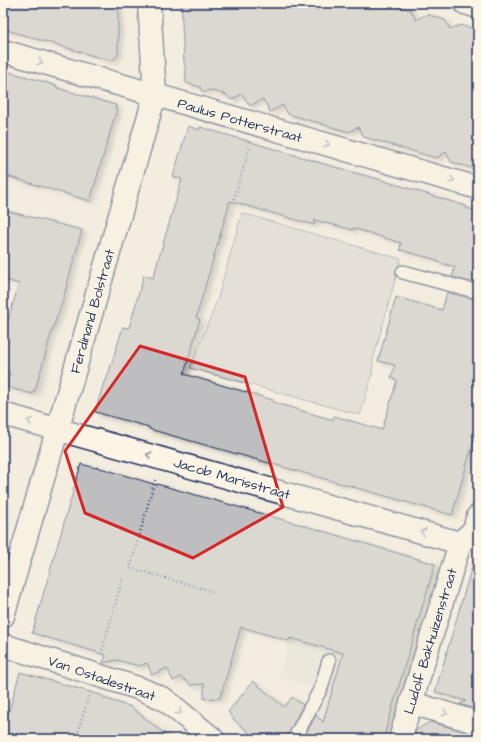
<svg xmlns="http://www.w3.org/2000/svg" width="481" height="742" viewBox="0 0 481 742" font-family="'Architects Daughter',sans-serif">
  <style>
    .built { fill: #e3dfd6 }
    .green { fill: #d3d1cc; stroke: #778095 }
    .building { fill: #bebec0; stroke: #1b2f5e; filter: url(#shadow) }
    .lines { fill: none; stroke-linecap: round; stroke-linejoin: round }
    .lane-casing { stroke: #1b2f5e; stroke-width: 16 }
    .street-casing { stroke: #1b2f5e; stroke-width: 25 }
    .secondary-casing { stroke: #1b2f5e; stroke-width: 25 }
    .path { stroke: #1b2f5e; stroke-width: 2.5; stroke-dasharray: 1 3; stroke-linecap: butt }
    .lane { stroke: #fcf5e5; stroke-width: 13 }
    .street { stroke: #fcf5e5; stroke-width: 22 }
    .secondary { stroke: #fcf5e5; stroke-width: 22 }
    .oneway { stroke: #8c92a2 }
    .marked { fill: none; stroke: #d62828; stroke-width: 3; stroke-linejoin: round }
    .labels { text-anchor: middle; stroke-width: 3; stroke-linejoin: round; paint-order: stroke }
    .street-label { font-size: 14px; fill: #1b2f5e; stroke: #fcf5e5 }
  </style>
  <defs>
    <filter id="shadow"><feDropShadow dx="4.5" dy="2.5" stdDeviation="2" flood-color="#0004"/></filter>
  </defs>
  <rect width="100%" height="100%" fill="#f3ede0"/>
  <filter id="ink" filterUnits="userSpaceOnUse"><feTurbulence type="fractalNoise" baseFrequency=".025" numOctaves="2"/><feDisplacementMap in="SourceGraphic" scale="8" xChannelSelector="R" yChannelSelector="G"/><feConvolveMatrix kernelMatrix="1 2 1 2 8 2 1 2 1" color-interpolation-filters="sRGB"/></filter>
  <g filter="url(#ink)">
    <!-- built -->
    <path class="built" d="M296,618l71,19 -27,85 -28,-9 2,-26 -35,-10z"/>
    <!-- green -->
    <path class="green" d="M242,213l159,46 -28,101 -1,15 -12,40 -170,-47 27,-67z"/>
    <!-- building -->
    <path class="building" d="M3,3h115v52l-7,6 -108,-32z
      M181,3h194l15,4v-3l21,6 5,10 11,-6 18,6 5,9 11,-4 17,5v140l-27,-8 -5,-10 -10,6 -72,-21 -6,-10 -9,5 -28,-8v-1l-10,-2 -23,-7 -5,-9 -13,7 -7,-13 -13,7 -8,-12 -11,6 -4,-5 -18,-5 -6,3 -3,-6 -14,-4 -1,-19 -1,-1z
      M3,72l5,1 1,-1 29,8 19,6v2l59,17 -1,4h2l-27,92 -87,-26z
      M188,126l11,4 1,-3 148,44 27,7 91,28v2l12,3v73l-26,-7 3,-10 -18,-5v-2l-37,-10 1,-7 -48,-15v2l-38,-10 -1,5 -84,-24 -34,117 4,1 -16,55 89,26 -1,2 61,18 1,-4 48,14 15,-50 -6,-2 4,-13 -17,-4 18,-64 46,13 5,-18 31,8v126l-26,89 -303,-86v-2l-54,-15 9,-30 2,-1 17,-54 6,1 15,-53 9,3 29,-99 -9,-2z
      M3,210l79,20 -20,73 -12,34 -15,54 -2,-1v4l-27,-7 4,-14 -7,-2v-35l16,-52 -16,-5z
      M81,464l15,4 1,-1 60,18v-1l152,43 126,37 -52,175h-80l13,-24 7,7 20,-69 -53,-15 -1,3 -48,-14 -21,71 -16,1v-15l-13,1 -10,-8 -8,4 -6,-13 -15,7 -5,-12 -8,3 -22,-6 -14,3 3,-8 -74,-22z
      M473,563l5,1v146l-18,-6 6,-3 -31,-9z
      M20,672l70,20 13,4 1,2 27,9 40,32h-168l3,-13 -1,-1z
      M253,681l31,26 8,-10 11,8 -17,34h-29l-23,-19 -6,-8z
      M430,722l48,13v4h-65l3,-9z"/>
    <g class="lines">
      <defs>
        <path id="lane" d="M403,272l75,20
          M294,739l27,-51 8,-27"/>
        <path id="street" d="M465,3l13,4
          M3,51l475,137
          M3,414l457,129
          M3,645l138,44 23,10 49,40
          M412,703l66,20
          M400,739l60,-196 14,-13 4,-14"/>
        <path id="secondary" d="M3,616l152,-521 -6,-92"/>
      </defs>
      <!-- lane casing -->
      <use href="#lane" class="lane-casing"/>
      <!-- street casing -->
      <use href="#street" class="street-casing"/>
      <!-- secondary casing -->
      <use href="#secondary" class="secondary-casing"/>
      <!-- path -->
      <path class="path" d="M234,199l16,-53
        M155,480l-25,88 85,24
        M101,654l21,-74
        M76,739l13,-44"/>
      <!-- lane -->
      <use href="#lane" class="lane"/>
      <!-- street -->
      <use href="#street" class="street"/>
      <!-- secondary -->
      <use href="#secondary" class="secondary"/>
    </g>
    <!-- one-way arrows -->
    <defs><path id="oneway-chevron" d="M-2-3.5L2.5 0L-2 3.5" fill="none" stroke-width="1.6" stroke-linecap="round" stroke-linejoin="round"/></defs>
    <g class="oneway">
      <use href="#oneway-chevron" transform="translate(40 62) rotate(16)"/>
      <use href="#oneway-chevron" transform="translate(327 144) rotate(16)"/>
      <use href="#oneway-chevron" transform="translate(452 180) rotate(16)"/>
      <use href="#oneway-chevron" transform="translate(30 421) rotate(-164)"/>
      <use href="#oneway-chevron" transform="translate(149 455) rotate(-164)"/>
      <use href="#oneway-chevron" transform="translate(423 532) rotate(-164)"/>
      <use href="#oneway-chevron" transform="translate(179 712) rotate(39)"/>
      <use href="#oneway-chevron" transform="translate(445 713) rotate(17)"/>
    </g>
  </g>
  <!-- marked area -->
  <path d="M0 0H481V742H0ZM140,346l105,31 38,130 -90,51 -108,-45 -20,-62z" fill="#f3ede0" fill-opacity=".55" fill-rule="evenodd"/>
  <path class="marked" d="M140,346l105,31 38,130 -90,51 -108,-45 -20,-62z"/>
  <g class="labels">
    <!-- street labels -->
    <g class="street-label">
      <text transform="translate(240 120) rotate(16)" y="5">Paulus Potterstraat</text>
      <text transform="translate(92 311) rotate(-74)" y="5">Ferdinand Bolstraat</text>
      <text transform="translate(232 478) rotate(16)" y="5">Jacob Marisstraat</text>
      <text transform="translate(430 641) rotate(-73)" y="5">Ludolf Bakhuizenstraat</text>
      <text transform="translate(102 678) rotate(19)" y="5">Van Ostadestraat</text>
    </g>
  </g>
  <!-- margin -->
  <rect width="481" height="742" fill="none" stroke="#fcf5e5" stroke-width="16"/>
  <rect x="8" y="8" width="465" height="726" fill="none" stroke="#1b2f5e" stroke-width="1.5" filter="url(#ink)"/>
</svg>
